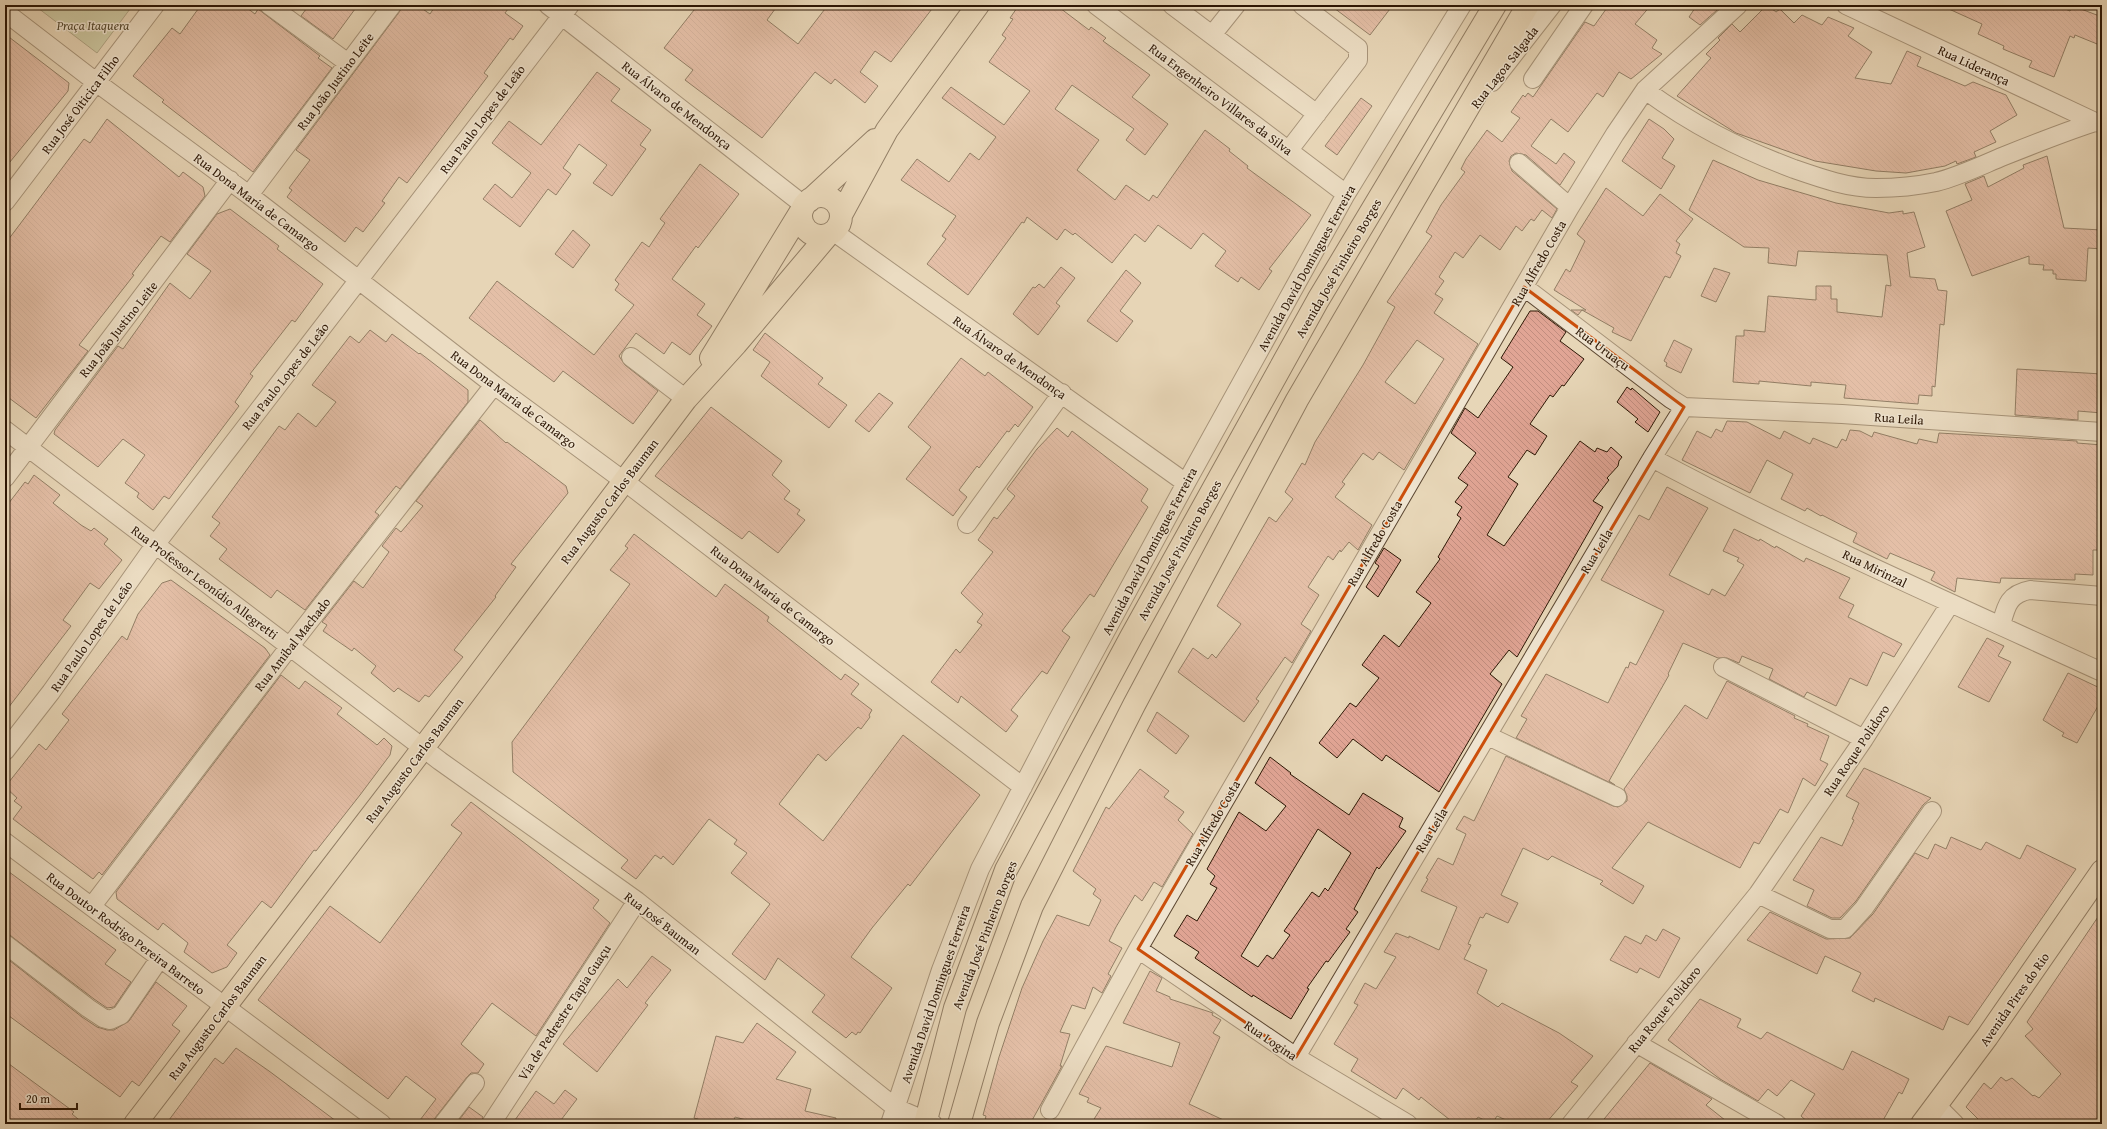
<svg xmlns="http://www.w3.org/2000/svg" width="2107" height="1129" viewBox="0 0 2107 1129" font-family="'Gentium Book Plus',serif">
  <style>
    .green { fill: #b2be91; stroke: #6f6a4a }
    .building { fill: url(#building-back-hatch); stroke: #2c1604; fill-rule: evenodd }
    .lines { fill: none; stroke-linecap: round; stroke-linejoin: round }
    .minor-casing { stroke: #5b4631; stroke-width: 20 }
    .major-casing { stroke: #2c1604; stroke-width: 24 }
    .minor { stroke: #efe4d0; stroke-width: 18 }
    .major { stroke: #e7d6b7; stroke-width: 22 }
    .marked { fill: none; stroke: #cc4f0b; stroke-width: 3; stroke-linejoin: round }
    .labels { text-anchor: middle; stroke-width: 3; stroke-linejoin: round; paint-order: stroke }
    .park-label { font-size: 13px; font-style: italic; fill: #54482e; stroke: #efe4d0 }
    .street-label { font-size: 13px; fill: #2c1604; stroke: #efe4d0 }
  </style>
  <defs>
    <pattern id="building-back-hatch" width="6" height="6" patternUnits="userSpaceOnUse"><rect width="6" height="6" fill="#e1a595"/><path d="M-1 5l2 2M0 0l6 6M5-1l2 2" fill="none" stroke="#c18d7f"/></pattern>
  </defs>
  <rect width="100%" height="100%" fill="#e7d6b7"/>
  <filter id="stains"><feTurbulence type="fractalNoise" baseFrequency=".005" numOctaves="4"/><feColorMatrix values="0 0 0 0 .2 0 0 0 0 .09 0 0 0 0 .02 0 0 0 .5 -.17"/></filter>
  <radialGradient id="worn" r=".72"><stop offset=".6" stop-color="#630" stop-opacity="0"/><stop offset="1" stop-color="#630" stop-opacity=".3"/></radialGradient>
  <!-- green -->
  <path class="green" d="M34,5h99l-36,48z"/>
  <!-- building -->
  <path class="building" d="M201,5h42l12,9 3,-5 62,47 -2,2 14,10 -79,104 -91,-70 2,-2 -31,-24 39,-48 8,6z
    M309,5h49l-25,34 -32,-23z
    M402,5h15l13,9 6,-9h75l-6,8 18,13 -10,14 -3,-2 -26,35 4,3 -81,107 -8,-6 -17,24 3,2 -22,29 -7,-5 -11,15 -58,-45 5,-7 -3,-2 21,-28 -14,-10 104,-139z
    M698,5h80l-11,15 31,24 30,-39h107l-44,57 -16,-11 -15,21 18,14 -13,17 -30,-24 -4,5 -16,-12 -53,66 -77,-58 8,-10 -29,-22z
    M1019,5h37l33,25 2,-3 15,11 -3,3 47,34 -18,22 36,27 -23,31 -19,-15 8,-11 -62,-44 -17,24 44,31 -22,30 38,30 11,-15 23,16 4,-6 4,3 48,-68 25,19 -1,2 19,15 -1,2 64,47 -42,54 3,2 -13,19 -18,-13 -3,5 -23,-16 11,-15 -23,-18 -12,16 -33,-24 -13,17 -10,-8 -23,29 -37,-30 -2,2 -8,-6 -8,11 -30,-23 -3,6 -2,-1 -54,73 -41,-31 19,-25 -4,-3 14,-20 -55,-36 16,-21 32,23 21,-29 9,7 17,-23 -54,-39 9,-11 53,38 26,-34 -41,-29 17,-24 -4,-3 11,-16 -3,-1z
    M1330,5h63l-23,30z
    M1609,5h42l-16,19 22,16 -5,8 10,6 -31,25 -12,-7 -16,25 -6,-4 -29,39 -17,-13 -20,27 25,18 8,-11 11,9 -15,23 -34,-30 -10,-2 -5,3 -2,5 3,10 45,38 -5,9 -10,-8 -8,11 -3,-2 -9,12 -6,-5 -16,24 -20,-15 -17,23 -8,-6 -16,25 5,4 -9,13 8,5 -9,14 44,31 -74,126 -25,-18 -6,8 -10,-7 -21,29 3,2 -10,13 37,28 -14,25 -9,-8 -8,10 -1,-2 -7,10 -5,-4 -20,31 11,8 -18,29 10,7 -19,32 -7,-6 -29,42 3,2 -15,21 -66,-50 15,-24 15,11 4,-5 4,4 25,-34 -24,-18 52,-89 7,5 17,-23 -8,-7 17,-29 3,2 10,-23 48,-77 32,-58 -8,-5 45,-66 -6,-4 15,-27 24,-33 -4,-3 5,-10 21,-29 15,12 18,-24 -9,-6 12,-17 2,2 3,-4 5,4 52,-75 9,4zM1417,340l27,19 -29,45 -30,-22z
    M1697,5h16l4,5 -17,15 -11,-8z
    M1767,5l9,7 4,-3 14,14 8,-8 20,10 6,-8 26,11 -6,8 24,16 -17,26 36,6 16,-33 14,6 -4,9 48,20 8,-4 33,13 11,20 -27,16 6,11 -22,10 2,5 -19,7 -1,-3 -11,5 -39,7 -30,-2 -61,-10 -79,-28 -59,-37 34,-38 -5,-4 14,-14 -2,-2 14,-14 8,8z
    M1940,5h102l12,5 2,-5 14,6 3,-5 29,11v29l-27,-11 -1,3 -4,-2 -16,41 -25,-10 3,-6 -29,-12 1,-3 -26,-12 4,-10z
    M5,34l64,49 -1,8 -63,77z
    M597,72l23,17 -9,12 40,29 -11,15 6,4 -34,47 -19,-13 14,-18 -28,-21 -16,24 8,6 -15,21 -8,-6 -28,38 -37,-28 12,-15 17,14 19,-25 -39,-30 17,-22 32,24z
    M1361,98l11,8 -35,49 -12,-9z
    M107,119l72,58 4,-5 20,15 2,9 -35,46 -9,-6 -29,38 2,1 -55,70 9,6 -52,67 -31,-23v-151l79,-105 6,4z
    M1649,119l15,10 10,10 -12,19 13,8 -14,23 -39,-28z
    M2047,156l17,72 38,2v19l-14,-1 -2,33 -30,-2v-5h-3v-4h-10l1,-5 -15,-1v-8l-57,20 -26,-65 26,-11 -7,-16 19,-8 4,11 36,-19 -1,-3z
    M1713,160l45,20 78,23 53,10 14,-2v3l11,-2 11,35 -18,6 3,24 25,2 3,11 9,1 -3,34 -4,-1 -5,63 -3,-1v10l-13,-1 -1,9 -74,-6 2,-13 -35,-3v4l-52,-5v3l-26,-2 3,-46h8v-6l21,2 3,-36 48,4v-14h15v13h6v13l45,5 4,-32 5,1 -4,-31 -89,-4 -2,15 -28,-3 1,-15 -25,-1 -55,-37z
    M700,164l39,30 -41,54 -2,-2 -24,33 33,25 -8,11 15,11 -22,29 -18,-13 -8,12 -28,-21 -17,23 6,9 33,26 -25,33 -70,-53 -9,11 -85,-64 28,-37 97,74 40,-50 -19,-15 4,-6 -4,-4 27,-38 7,5 16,-24 -5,-4z
    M1606,188l37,28 17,-22 33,25 -17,22 4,3 -4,9 5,3 -11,22 -5,-2 -34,65 -19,-9 2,-4 -32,-18 -4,5 -7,-5h15l-32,-20 12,-21 4,3 15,-31 -8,-7z
    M230,209l49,37 -2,3 46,35 -28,38 -3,-2 -42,54 3,2 -18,26 4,4 -70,93 -5,-3 -11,14 -16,-13 2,-4 -14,-10 20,-28 -22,-16 -25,28 -44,-33 1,-4 63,-84 5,3 47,-66 20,16 21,-28 -24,-17 30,-40z
    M573,230l17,15 -17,23 -18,-14z
    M1061,267l14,11 -19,25 4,3 -22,29 -25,-21 20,-27 2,1 4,-4 5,4z
    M1714,268l16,5 -14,29 -15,-6z
    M1126,270l15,13 -21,28 13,10 -16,21 -30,-21z
    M1530,311h8l28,21 -6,9 24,18 -20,27 -2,-1 -9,12 -3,-2 -20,29 17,12 -12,19 -8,-5 -19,27 10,7 -31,51 17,11 76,-105 15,11 2,-4 10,4 4,-5 11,10 -3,4 -1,5 -11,12 2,2 -16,21 10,6 -86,150 -8,-7 -19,24 12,10 -63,108 -53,-37 -4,6 -29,-22 -16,19 -18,-15 31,-40 6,4 23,-29 -17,-13 22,-30 15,12 32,-44 -15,-11 24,-33 -2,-2 23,-39 -4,-3 5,-8 -7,-5 13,-17 -10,-7 18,-25 -25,-20 14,-25 13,10 35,-51 -12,-9z
    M370,330l16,12 6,-8 27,20 1,-1 48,37v12l-68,87 -4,-3 -21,26 4,3 -74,95 -28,-20 -6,8 -52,-39 8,-10 -17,-13 10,-13 -8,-6 67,-91 6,4 13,-17 18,14 20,-25 -24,-17 38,-49 9,7z
    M765,333l58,45 -5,6 29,21 -18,23 -68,-52 9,-14 -17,-12z
    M1674,340l18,9 -11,24 -15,-7 1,-3 -3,-2z
    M961,358l24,18 3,-4 45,35 -15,20 -3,-3 -6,8 -2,-1 -28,37 -2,-2 -18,24 8,7 -14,19 -47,-37 25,-32 -23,-20z
    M2017,369l85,5v39l-24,-2v9l-63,-5z
    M1627,387l4,3 1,-2 28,24 -12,20 -13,-10 3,-3 -21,-17z
    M879,393l14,10 -24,29 -14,-11z
    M711,407l71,54 -10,14 18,16 -6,8 16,11 -3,4 8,6 -27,33 -29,-22 -7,8 -87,-63z
    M480,420l26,23 1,-1 59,44 2,7 -57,71 5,3 -21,29 1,1 -42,53 9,7 -34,40 -4,-2 -6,7 -21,-14 -4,4 -23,-19 5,-7 -22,-18 -2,3 -29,-20 4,-6 -5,-3 32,-41 9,7 26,-36 -7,-6 14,-18 5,4 22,-26 -7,-5z
    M1727,421l20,1 33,17 4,-8 26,13 3,-6 24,10 5,-9 4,2 4,-11 10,1 12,6 2,-5 43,12 2,-5 18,4 2,-10 138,8v2l25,2v105h-9v25l-18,-1v6l-74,-2 -1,5 -43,-5 -2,14 -24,-12 4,-8 -45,-19 -3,6 -34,-17 4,-9 -35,-18 -1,1 -14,-8 -2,3 -24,-12 12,-25 -26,-14 -17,33 -68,-33 15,-29 14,7 5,-9 6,3z
    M1057,428l11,9 4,-6 76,58 -7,12 7,6 -54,90 -4,-3 -28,37 8,6 -23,37 -5,-3 -31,39 7,6 -12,16 -45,-36 -3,7 -27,-21 25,-33 4,4 22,-28 -5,-3 6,-8 -22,-21 32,-41 -15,-12 16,-23 3,2 18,-23 -8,-7 30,-40z
    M34,475l26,20 -7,8 28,22 10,6 3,-3 14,11 -4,5 18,16 -23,29 -9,-6 -27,37 8,6 -66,86v-204l20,-26 3,2z
    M1667,487l41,21 -39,67 40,20 3,-6 13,7 19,-31 -7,-4 2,-3 -16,-7 11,-22 25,12 1,-2 15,9 1,-2 28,16 2,-4 44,20 -11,20 15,7 -6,12 54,27 -8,13 -11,-5 -16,34 -17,-8 -14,28 -29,-14 -3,5 -35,-18 4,-10 -31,-13 -3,7 -12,-5h-9l-35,-15 -15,31 1,1 -60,106 6,4 -99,-47 11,-19 -6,-3 25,-42 62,29 18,-36 2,1 2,-6 6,3 28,-54 -63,-31 38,-65 10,5z
    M634,534l82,63 9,-13 44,33 -2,4 74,59 4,-6 14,10 -8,10 21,16 -3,5 1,2 -9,12 -3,-2 -32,34 -8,-7 -39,50 44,37 80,-106 77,60 -70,91 -2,-2 -36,44 -21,29 41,31 -32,45 -2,-1 -2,3 -4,-3 -6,6 -34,-26 13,-17 -47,-37 -13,22 -33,-26 38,-50 -39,-31 16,-20 -13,-9 3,-4 -28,-21 -36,46 -10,-9 -2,3 -6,-4 -19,24 -15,-11 7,-8 -115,-88 -1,-30 118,-158 -20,-14 18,-22 -3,-2z
    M1384,548l17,12 -23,37 -12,-10 13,-21 -4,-3z
    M171,580l94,68 5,7 -168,220 -3,-3 -6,7 -80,-60 9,-12 -8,-6 3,-3 -12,-11 34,-43 7,6 23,-30 -7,-6 60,-78 5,4 11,-26 24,-31z
    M1987,638l17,8 -6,10 13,6 -22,40 -31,-15z
    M2068,673l34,16v10l-25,44 -15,-7 2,-3 -21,-13z
    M281,675l18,14 6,-8 37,27 -5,6 40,31 7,-7 8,8 -2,9 -30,40 -44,56 -2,-1 -43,58 -9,-7 -35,44 10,8 -10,14 -15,6 -28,-21 4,-9 -25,-20 -5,7 -41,-31 -1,-7z
    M1727,681l68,35 -1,2 14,6 -1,2 22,10 -9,24 8,4 -13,22 -12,-8 -15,35 -8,-4 -21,35 -5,-2 -14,26 -92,-46 -36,46 32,18 -11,18 -33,-20 3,-3 -51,-25 -4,4 -25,-12 -22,47 17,8 -10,20 -22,-10 -3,5 -3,-1 -12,27 3,1 -7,14 23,11 -10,23 21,14 4,-4 57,30 34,23 -22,26 7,4 -33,38h-30l-18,-8 -5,8 -14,-7 -5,7h-18l-34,-27 -2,3 -16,-12 -7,11 -45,-28 7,-12 -24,-15 24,-39 -4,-2 11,-20 11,6 20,-32 -12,-5 12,-19 13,5v-2l30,14 18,-43 -36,-16 7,-12 -2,-1 12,-20 15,7 13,-31 -10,-5 8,-13 10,5 32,-65 107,50 5,1 9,-6v-5l-3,-7 61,-84 22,14z
    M1157,712l32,24 -13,18 -29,-23z
    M1270,757l21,16 -1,1 59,41 14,-22 40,25 -4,9 7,4 -27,38 -2,-2 -23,42 4,3 -12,17 4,3 -22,30 -2,-1 -19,27 2,1 -18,30 -38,-24 -1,2 -57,-39 4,-6 -25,-16 13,-21 10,6 20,-33 -7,-4 5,-8 -8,-7 32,-57 27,19 20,-25 -31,-23zM1318,829l33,24 -23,38 -3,-3 -6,9 -7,-5 -28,39 6,4 -17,24 -6,-4 -9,12 -17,-11z
    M1864,768l67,30 -8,7 -67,96 -16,17h-8l-25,-12 7,-16 -21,-10 28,-43 21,9 12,-26 -2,-1 7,-16 -13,-7z
    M1140,769l29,22 -5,6 20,15 -6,8 15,14 -31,53 -8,-5 -12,19 -7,-6 -19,32 -7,14 13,7 -14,26 3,2 -9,17 -9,-6 -8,22 -13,-4 -12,27 10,2 -10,32h2l-32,58h-46l2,-8 -3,-1 16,-58 23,-69 21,-47 14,-26 32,11 12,-26 -8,-6 3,-5 -23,-18 33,-64 3,2z
    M471,802l128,98 -6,8 17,15 -74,113 -44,-33 -31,41 23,20 -6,9h-7l-4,4 -32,41 -2,6h-16l19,-25 -30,-23 -18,23 -130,-99 72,-94 50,37 82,-110 -11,-8z
    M1951,837l30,13 5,-8 34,17 7,-14 49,24 -108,156 -19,-9 -6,14 -68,-32 -1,4 -22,-11 9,-18 -36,-17 -8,18 -70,-34 23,-28 56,27 24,-1 23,-24 42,-61 13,6 7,-15 11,5z
    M5,869l111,81 -11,14 26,18 -17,25 -7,1 -13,-9 -83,-63 -6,-2z
    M2102,911v213h-119l-17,-17 18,-24 7,6 10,-12 5,4 6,-3 21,18 1,-1 5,3 22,-24 -36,-38 8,-7 -6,-7z
    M1663,929l17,9 -21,40 -19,-10 -3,5 -27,-13 15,-24 16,8 5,-9 10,6z
    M652,956l19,14 -26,33 3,2 -51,67 -34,-28 55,-65 9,9z
    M5,957l77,60 15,10 10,3h7l15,-9 27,-39 31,24 -15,19 8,6 -41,55 -7,-5 -12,16 -115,-84z
    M1150,971l12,7 -6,13 14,6v2l43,14 -1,2 9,5 -8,13 7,4 -31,67 43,20h-141l10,-16 -14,-6 2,-4 -10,-4 27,-48 66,21 8,-24 -57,-20z
    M1700,999l41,20 -4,8 24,12 6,-7 76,38 9,-19 57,28 -7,15 -3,-2 -18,32h-71l-9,-8 14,-22 -24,-14 -14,16 -9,-7 -10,12 -38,-22 -52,-39z
    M757,1023l39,29 -20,27 35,10 -6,22 31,7 -1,6h-74l-26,-7 -2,7h-36l1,-5 -4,-1 22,-82 27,7z
    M236,1048l33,23 71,53h-174l49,-66 8,6z
    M5,1061l69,51 -2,2 12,10h-79z
    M1650,1063l62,36 -6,6 24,19h-130z
    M565,1090l12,9 -19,25h-46l24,-33 18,13z
    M469,1107l14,10 -2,7h-25z"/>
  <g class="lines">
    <defs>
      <path id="minor" d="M269,5l79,58
        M548,5l257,201
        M1096,5l250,189
        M1172,5l145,109
        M1846,5l249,117 6,1
        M5,12l91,70 153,113 245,190 130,96 399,306
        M1212,35l24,-30
        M1533,79l51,-74
        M1492,82l60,-77
        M1645,90c48,35 93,58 149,79 26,9 54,19 82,19 20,0 41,-2 60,-6 24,-6 46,-17 68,-26 30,-12 60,-24 91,-34
        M1289,150l69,-90v-12l-56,-43
        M1519,163l51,44
        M249,195l143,-190
        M5,202l150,-197
        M834,232l352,251
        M1524,287l147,112 13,8 158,7 260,18
        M631,357l55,42
        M5,430l435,331 197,140 259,207 37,16
        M1652,458c146,78 299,145 450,214
        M5,478l225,-298
        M967,524l95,-131
        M2001,625c5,-18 7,-31 29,-35l72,6
        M1723,667l141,72
        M1488,736l129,61
        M5,751l46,-59 104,-147 415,-540
        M5,842l377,282
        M1758,894l72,35h15l19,-21 68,-97
        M92,906l198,-260 204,-261
        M5,944l83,64 15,10 7,2 11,-5 39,-57
        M1138,949l158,108 112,67
        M1636,1043l141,81
        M1296,1057l356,-599 32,-51
        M1937,1106l18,18
        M1050,1110l88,-161 432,-742 45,-73 30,-44 93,-85
        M443,1124l32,-41
        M491,1124l146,-223
        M890,1124l51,-154 39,-101 77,-148 129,-238 160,-289 116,-189
        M1571,1124l187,-230 106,-155 86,-135"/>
      <path id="major" d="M801 216a20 20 0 1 1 40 0a20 20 0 1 1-40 0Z
        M809,201l66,-61
        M841,215l46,-85 91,-125
        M711,358l92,-150
        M135,1124l276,-360 275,-365 50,-55 92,-109
        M925,1124l30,-116 51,-138 125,-233 187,-337 177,-295
        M959,1124l29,-101 44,-117 102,-201 163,-305 231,-395
        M1922,1124l65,-87 115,-166"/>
    </defs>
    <!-- minor casing -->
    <use href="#minor" class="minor-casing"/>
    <!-- major casing -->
    <use href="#major" class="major-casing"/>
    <!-- minor -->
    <use href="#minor" class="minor"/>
    <!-- major -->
    <use href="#major" class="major"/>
  </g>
  <!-- marked area -->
  <path d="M0 0H2107V1129H0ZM1524,287l160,120 -388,650 -158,-108z" fill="#e7d6b7" fill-opacity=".55" fill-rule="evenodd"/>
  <path class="marked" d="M1524,287l160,120 -388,650 -158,-108z"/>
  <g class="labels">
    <!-- park labels -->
    <g class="park-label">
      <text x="93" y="30">Praça Itaquera</text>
    </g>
    <!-- street labels -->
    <g class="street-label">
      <text transform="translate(1974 65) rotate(25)" y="5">Rua Liderança</text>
      <text transform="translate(1504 67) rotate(-52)" y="5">Rua Lagoa Salgada</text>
      <text transform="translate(335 81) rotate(-53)" y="5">Rua João Justino Leite</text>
      <text transform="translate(1221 99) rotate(37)" y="5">Rua Engenheiro Villares da Silva</text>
      <text transform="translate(80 104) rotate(-53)" y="5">Rua José Oiticica Filho</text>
      <text transform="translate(677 105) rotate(38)" y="5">Rua Álvaro de Mendonça</text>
      <text transform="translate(482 119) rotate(-53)" y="5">Rua Paulo Lopes de Leão</text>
      <text transform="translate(257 202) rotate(37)" y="5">Rua Dona Maria de Camargo</text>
      <text transform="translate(1538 263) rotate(-60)" y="5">Rua Alfredo Costa</text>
      <text transform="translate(1306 268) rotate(-61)" y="5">Avenida David Domingues Ferreira</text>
      <text transform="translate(1338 268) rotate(-60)" y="5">Avenida José Pinheiro Borges</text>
      <text transform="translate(118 329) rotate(-52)" y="5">Rua João Justino Leite</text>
      <text transform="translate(1603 348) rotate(37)" y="5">Rua Uruaçu</text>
      <text transform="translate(1010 357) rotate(35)" y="5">Rua Álvaro de Mendonça</text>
      <text transform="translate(285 376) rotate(-52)" y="5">Rua Paulo Lopes de Leão</text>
      <text transform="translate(514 399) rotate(37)" y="5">Rua Dona Maria de Camargo</text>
      <text transform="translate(1899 418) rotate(4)" y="5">Rua Leila</text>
      <text transform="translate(609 501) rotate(-53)" y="5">Rua Augusto Carlos Bauman</text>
      <text transform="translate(1374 543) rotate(-60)" y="5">Rua Alfredo Costa</text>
      <text transform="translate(1179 550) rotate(-61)" y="5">Avenida José Pinheiro Borges</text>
      <text transform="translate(1149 551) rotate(-62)" y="5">Avenida David Domingues Ferreira</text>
      <text transform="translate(1596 551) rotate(-59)" y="5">Rua Leila</text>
      <text transform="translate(1875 568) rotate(26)" y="5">Rua Mirinzal</text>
      <text transform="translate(205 582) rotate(37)" y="5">Rua Professor Leonídio Allegretti</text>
      <text transform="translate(773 595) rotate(38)" y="5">Rua Dona Maria de Camargo</text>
      <text transform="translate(91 636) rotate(-55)" y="5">Rua Paulo Lopes de Leão</text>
      <text transform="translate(292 644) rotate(-52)" y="5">Rua Amibal Machado</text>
      <text transform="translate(1856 750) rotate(-56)" y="5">Rua Roque Polidoro</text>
      <text transform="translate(414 760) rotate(-53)" y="5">Rua Augusto Carlos Bauman</text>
      <text transform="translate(1212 823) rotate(-60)" y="5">Rua Alfredo Costa</text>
      <text transform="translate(1431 830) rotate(-59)" y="5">Rua Leila</text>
      <text transform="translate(663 923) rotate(38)" y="5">Rua José Bauman</text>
      <text transform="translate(126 933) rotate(37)" y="5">Rua Doutor Rodrigo Pereira Barreto</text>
      <text transform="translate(984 935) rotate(-69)" y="5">Avenida José Pinheiro Borges</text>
      <text transform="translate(935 994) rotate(-71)" y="5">Avenida David Domingues Ferreira</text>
      <text transform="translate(2014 999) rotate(-55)" y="5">Avenida Pires do Rio</text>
      <text transform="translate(1664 1009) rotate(-51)" y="5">Rua Roque Polidoro</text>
      <text transform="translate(564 1012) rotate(-57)" y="5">Via de Pedrestre Tapia Guaçu</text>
      <text transform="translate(217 1017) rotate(-53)" y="5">Rua Augusto Carlos Bauman</text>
      <text transform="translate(1271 1040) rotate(34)" y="5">Rua Logina</text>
    </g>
  </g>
  <!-- margin -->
  <rect width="2107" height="1129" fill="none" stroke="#e7d6b7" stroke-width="20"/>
  <rect x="6" y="6" width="2095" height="1117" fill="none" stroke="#2c1604" stroke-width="2"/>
  <rect x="10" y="10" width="2087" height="1109" fill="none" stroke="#2c1604"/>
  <!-- scale -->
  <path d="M20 1103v6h57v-6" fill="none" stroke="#2c1604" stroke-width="2"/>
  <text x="26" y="1103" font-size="12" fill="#2c1604" stroke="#efe4d0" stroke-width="3" paint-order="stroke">20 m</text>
  <rect width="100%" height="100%" filter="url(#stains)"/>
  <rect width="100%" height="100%" fill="url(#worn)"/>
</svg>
